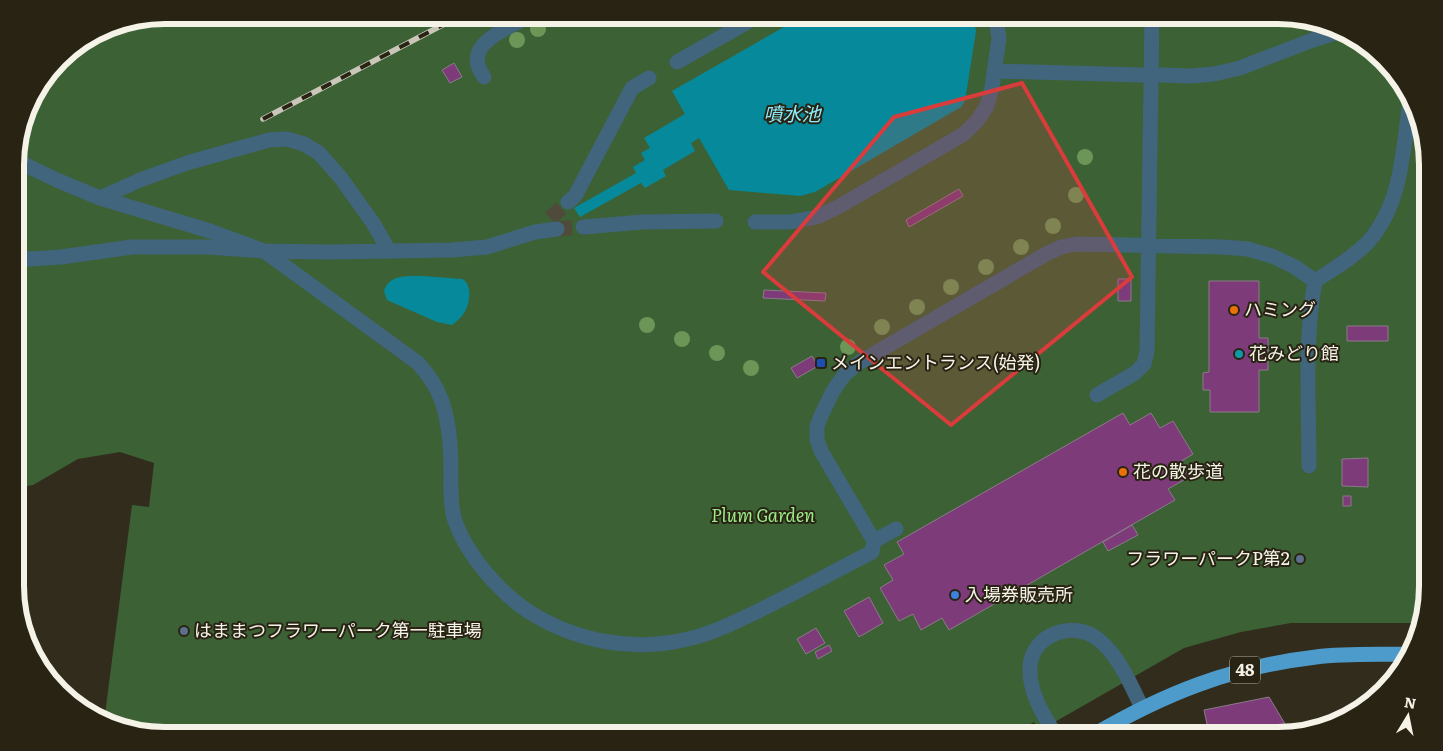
<svg xmlns="http://www.w3.org/2000/svg" width="1443" height="751" viewBox="0 0 1443 751" font-family="Literata,'Noto Sans JP',serif">
  <style>
    .green { fill: #3c6135 }
    .water { fill: #068a9b }
    .building { fill: #7e3b79; stroke: #8b7b89 }
    .lines { fill: none; stroke-linecap: round; stroke-linejoin: round }
    .minor-tunnel { stroke: #4f4a3a; stroke-width: 15; stroke-dasharray: 15 8; stroke-linecap: butt }
    .minor { stroke: #41657c; stroke-width: 15 }
    .major { stroke: #4d9bcb; stroke-width: 15 }
    .rail-casing { stroke: #cac6ba; stroke-width: 5.5 }
    .rail { stroke: #282313; stroke-width: 4; stroke-dasharray: 11; stroke-linecap: butt }
    .tree { fill: #6b9658 }
    .marked { fill: #d93c3b; fill-opacity: 0.2; stroke: #d93c3b; stroke-width: 4; stroke-linejoin: round }
    .food-dot { fill: #e8710a; stroke: #282313; stroke-width: 2 }
    .culture-dot { fill: #0f9aa8; stroke: #282313; stroke-width: 2 }
    .transit-dot { fill: #1a4fb4; stroke: #282313; stroke-width: 2 }
    .service-dot { fill: #5c6f8a; stroke: #282313; stroke-width: 2 }
    .shop-dot { fill: #3f7fe0; stroke: #282313; stroke-width: 2 }
    .labels { text-anchor: middle; stroke-width: 4; stroke-linejoin: round; paint-order: stroke }
    .shield { fill: #282313; stroke: #b8b4a7; stroke-width: 1 }
    .shield-label { font-size: 16px; font-weight: bold; fill: #f5f2e7 }
    .poi-label { font-size: 18px; fill: #f5f2e7; stroke: #282313; text-anchor: start }
    .park-label { font-size: 18px; font-style: italic; fill: #9aec89; stroke: #282313 }
    .water-label { font-size: 19px; font-style: italic; fill: #8eedfd; stroke: #282313 }
    .rim { fill: none; stroke: #f5f2e7; stroke-width: 6 }
  </style>
  <rect width="100%" height="100%" fill="#322c1c"/>
  <!-- green -->
  <path class="green" d="M164,15h1115l66,16 58,50 24,64 1,442 -8,36h-129l-50,9 -57,16 -145,83 -5,-9 -24,14h-846l-60,-14 28,-217 17,2 5,-44 -34,-11 -42,7 -45,26 -17,3 -1,-334 16,-56 35,-46 42,-26z"/>
  <!-- water -->
  <path class="water" d="M805,15h165l4,6 2,10 -11,70 -4,6 -146,85 -15,4 -71,-6 -30,-52 -8,5 4,8 -32,19 3,6 -21,12 -4,-5 -61,34 -6,-9 62,-35 -3,-6 12,-7 -4,-7 9,-5 -6,-10 41,-24 -13,-23z
    M422,276l40,3c11,5 8,25 2,34 -3,5 -8,9 -12,12l-15,-3 -50,-22 -3,-9c5,-17 24,-15 38,-15z"/>
  <!-- building -->
  <path class="building" d="M454,63l8,14 -12,6 -8,-13z
    M959,189l4,7 -54,31 -3,-7z
    M1118,279h13v22h-13z
    M1209,281h50v57h9v32h-9v42h-49v-22h-7v-17l6,-1z
    M764,290l62,3 -1,8 -62,-3z
    M1347,326h41v15h-41z
    M812,356l6,10 -21,12 -6,-10z
    M1123,413l7,12 21,-12 9,15 13,-7 20,33 -13,8 9,15 -21,12 7,11 -226,130 -7,-12 -21,12 -8,-16 -14,7 -19,-33 13,-8 -9,-15 20,-11 -7,-12z
    M1368,458v29l-26,-1v-27z
    M1343,496h8v10h-8z
    M1132,525l6,10 -30,16 -5,-9z
    M869,597l14,26 -24,14 -15,-26z
    M816,628l9,15 -19,11 -9,-15z
    M829,645l3,6 -14,8 -3,-7z
    M1269,697l19,32h-80l-4,-19z"/>
  <g class="lines">
    <!-- minor-tunnel -->
    <path class="minor-tunnel" d="M550,218l18,-16
      M557,229l26,-2"/>
    <!-- minor -->
    <path class="minor" d="M677,62l83,-47
      M994,71l147,4
      M1161,75l30,1 23,-2 26,-6 70,-27 34,-11
      M484,77c-5,-7 -9,-17 -5,-26 8,-16 38,-28 53,-36
      M15,160l44,21 41,17 110,33 54,20 154,112c5,6 10,12 14,18 17,26 19,62 19,92 0,16 -1,33 4,48 12,35 46,73 76,92 47,29 103,39 157,26 23,-5 45,-16 66,-26 40,-19 79,-41 118,-61l2,-11 -53,-90 -4,-12v-13l4,-10 12,-25 12,-17 15,-12 186,-108 15,-7 16,-3 146,3 25,2 24,7 23,11 20,14
      M100,198l40,-18 47,-17 82,-23 18,-1 17,5 15,9 22,25 32,45 16,28
      M568,202l7,-6 57,-108 17,-10
      M755,222h35l27,-5 21,-10 126,-73 13,-13 10,-15 5,-18 7,-50 -3,-19 -2,-4
      M583,227l60,-5 73,-1
      M16,258l15,1 30,-2 71,-10h76l56,4 67,1 121,-2 35,-3 48,-15 22,-3
      M1097,395l38,-22 9,-9 3,-13 5,-336
      M1309,466c0,-61 -5,-125 6,-185 18,-12 38,-23 53,-39 34,-38 35,-92 42,-141
      M874,541l22,-12
      M1056,736c-12,-20 -27,-43 -26,-68 1,-34 44,-49 69,-28 20,16 32,45 43,68"/>
    <!-- major -->
    <path class="major" d="M1092,736c73,-43 139,-69 224,-79 31,-4 64,-2 95,-3"/>
    <defs>
      <path id="rail" d="M263,119l189,-99"/>
    </defs>
    <!-- rail casing -->
    <use href="#rail" class="rail-casing"/>
    <!-- rail -->
    <use href="#rail" class="rail"/>
  </g>
  <!-- trees -->
  <g class="tree">
    <circle cx="538" cy="29" r="8"/>
    <circle cx="517" cy="40" r="8"/>
    <circle cx="1085" cy="157" r="8"/>
    <circle cx="1076" cy="195" r="8"/>
    <circle cx="1053" cy="226" r="8"/>
    <circle cx="1021" cy="247" r="8"/>
    <circle cx="986" cy="267" r="8"/>
    <circle cx="951" cy="287" r="8"/>
    <circle cx="917" cy="307" r="8"/>
    <circle cx="647" cy="325" r="8"/>
    <circle cx="882" cy="327" r="8"/>
    <circle cx="682" cy="339" r="8"/>
    <circle cx="848" cy="347" r="8"/>
    <circle cx="717" cy="353" r="8"/>
    <circle cx="751" cy="368" r="8"/>
  </g>
  <!-- marked area -->
  <path class="marked" d="M1022,83l110,194 -181,148 -188,-153 131,-155z"/>
  <!-- markers -->
  <g class="food-dot">
    <circle cx="1234" cy="310" r="5"/>
    <circle cx="1123" cy="472" r="5"/>
  </g>
  <circle class="culture-dot" cx="1239" cy="354" r="5"/>
  <rect class="transit-dot" x="816" y="358" width="10" height="10" rx="2.5"/>
  <g class="service-dot">
    <circle cx="1300" cy="559" r="5"/>
    <circle cx="184" cy="631" r="5"/>
  </g>
  <circle class="shop-dot" cx="955" cy="595" r="5"/>
  <g class="labels">
    <!-- shield labels -->
    <rect class="shield" x="1230" y="656.5" width="30" height="27" rx="4"/>
    <g class="shield-label">
      <text x="1245" y="676">48</text>
    </g>
    <!-- poi labels -->
    <g class="poi-label">
      <text x="1244" y="316">ハミング</text>
      <text x="1249" y="360">花みどり館</text>
      <text x="831" y="369">メインエントランス(始発)</text>
      <text x="1133" y="478">花の散歩道</text>
      <text x="1290" y="565" text-anchor="end">フラワーパークP第2</text>
      <text x="965" y="601">入場券販売所</text>
      <text x="194" y="637">はままつフラワーパーク第一駐車場</text>
    </g>
    <!-- park labels -->
    <g class="park-label">
      <text x="763" y="522">Plum Garden</text>
    </g>
    <!-- water labels -->
    <g class="water-label">
      <text x="792" y="121">噴水池</text>
    </g>
  </g>
  <!-- crop -->
  <path d="M0 0H1443V751H0ZM165 24H1278A141 141 0 0 1 1419 165V586A141 141 0 0 1 1278 727H165A141 141 0 0 1 24 586V165A141 141 0 0 1 165 24Z" fill="#282313" fill-rule="evenodd"/>
  <path class="rim" d="M165 24H1278A141 141 0 0 1 1419 165V586A141 141 0 0 1 1278 727H165A141 141 0 0 1 24 586V165A141 141 0 0 1 165 24Z"/>
  <!-- north arrow -->
  <g transform="translate(1408 716) rotate(10)" stroke="#282313" stroke-width="4" paint-order="stroke">
  <path d="M0-4L9 19L0 12L-9 19Z" fill="#f5f2e7"/>
  <text y="-8" font-size="14" font-weight="bold" text-anchor="middle" fill="#f5f2e7">N</text>
  </g>
</svg>
